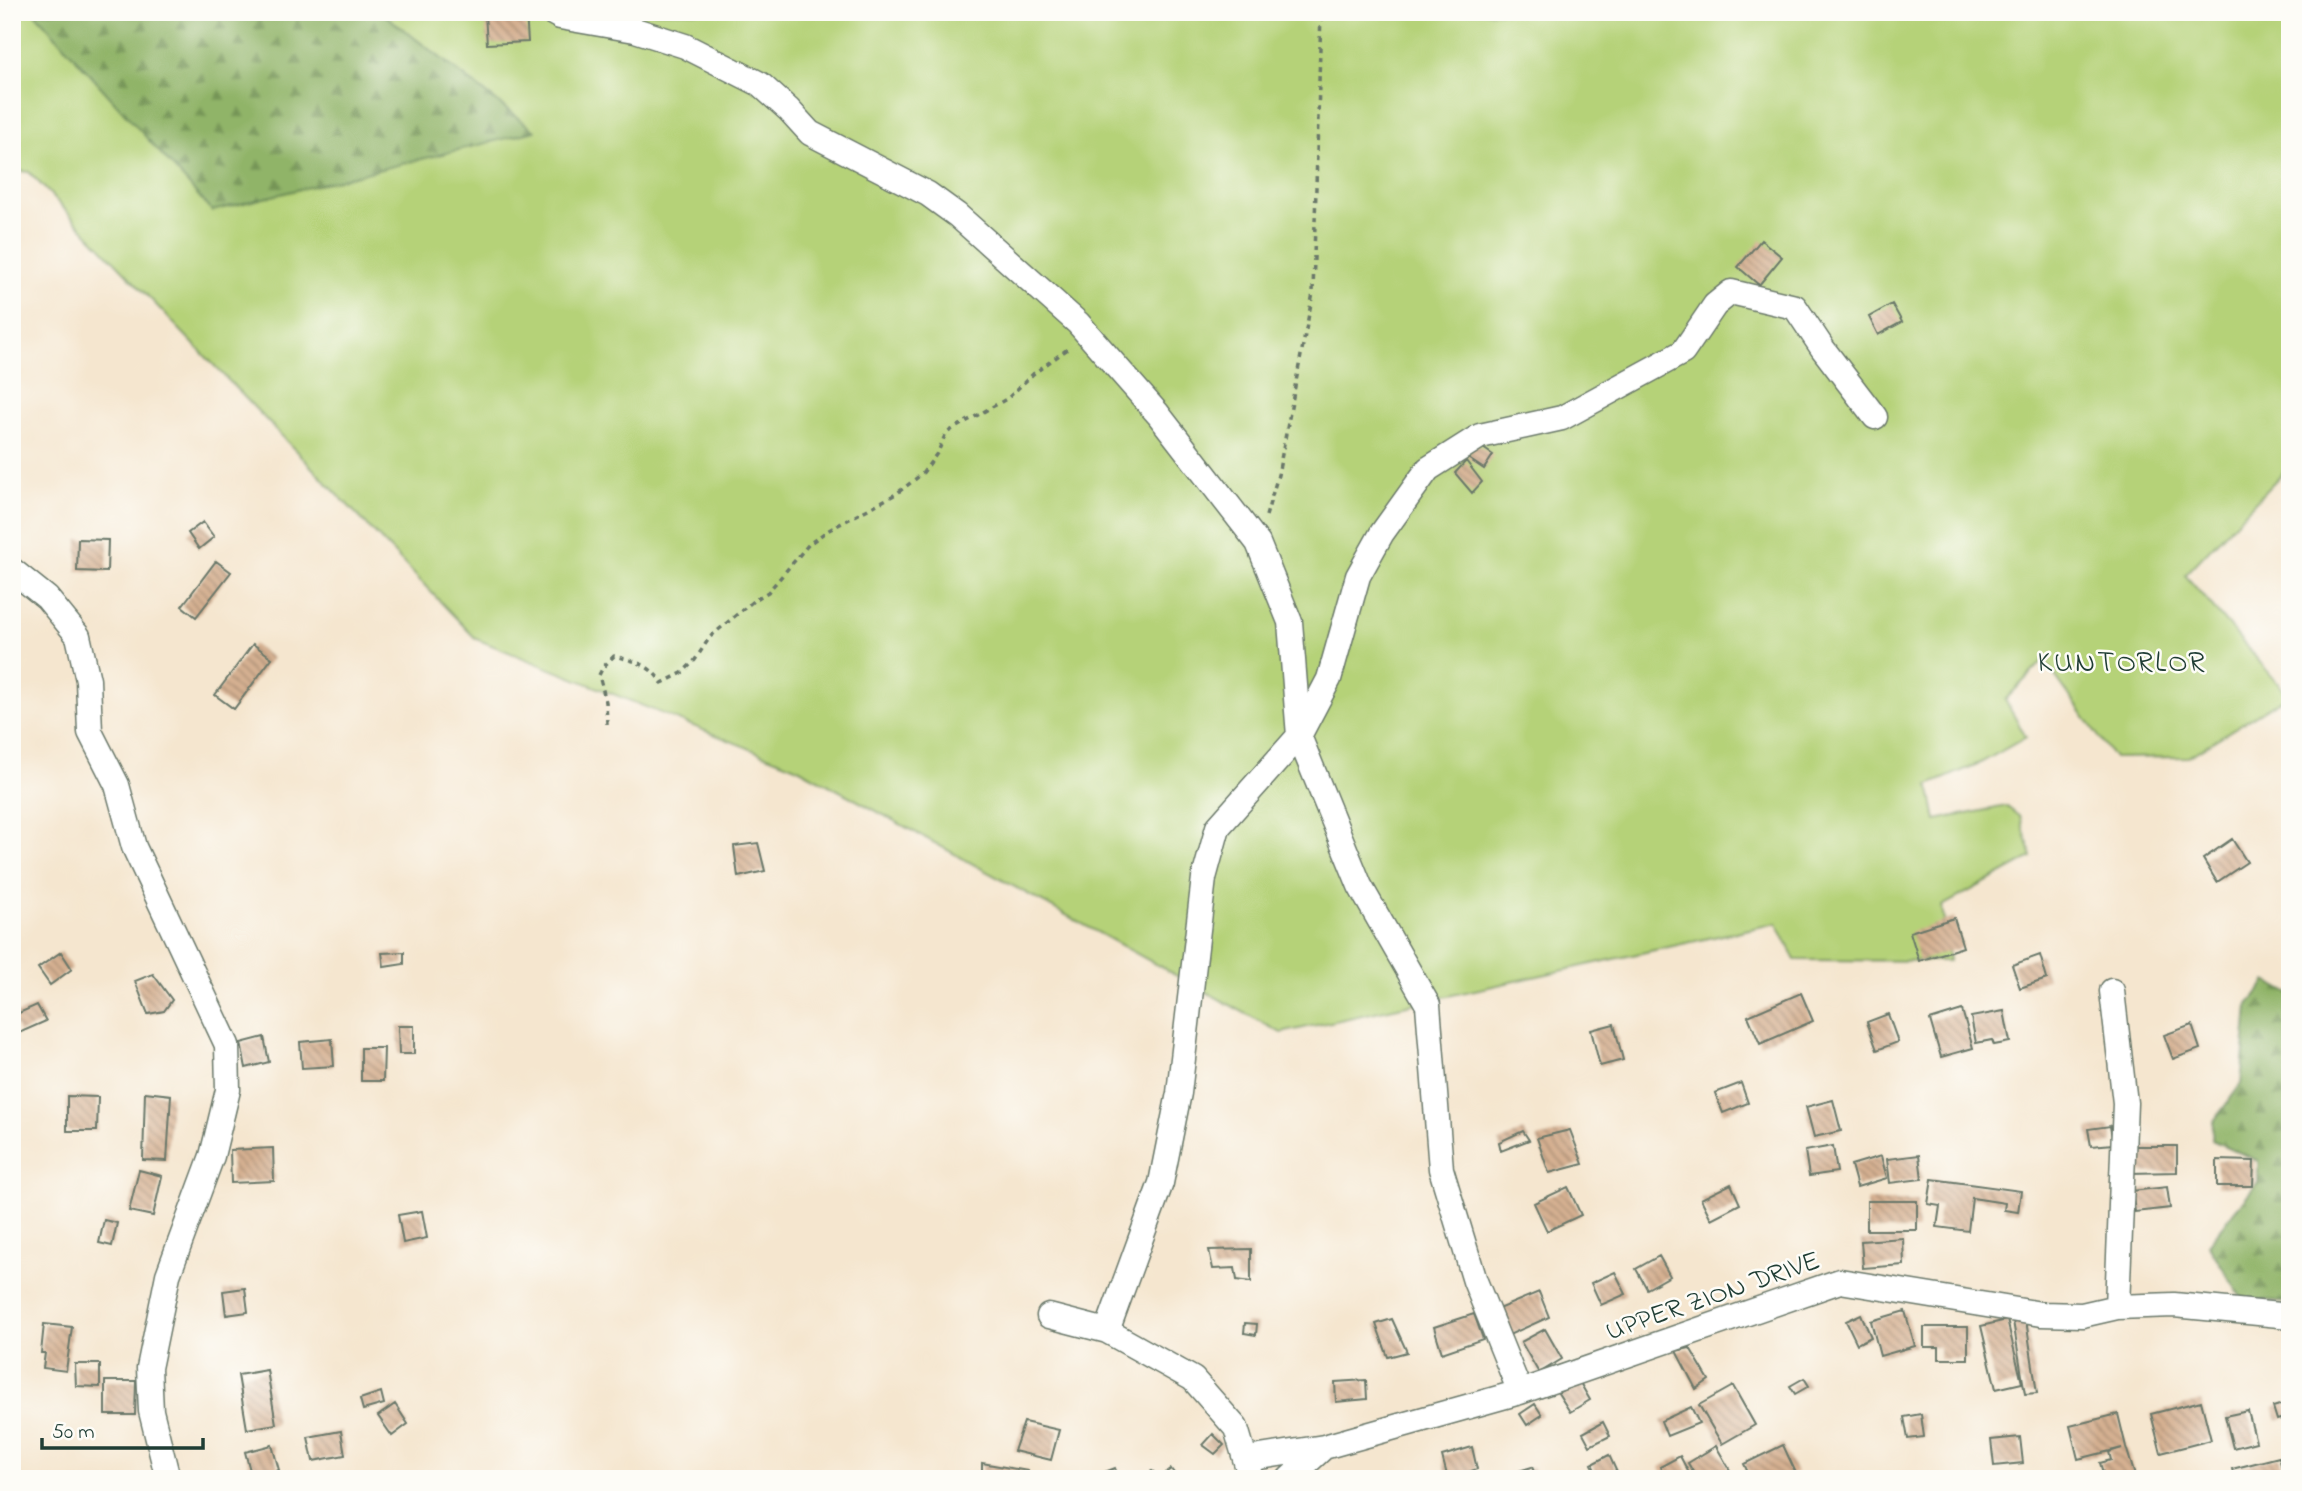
<svg xmlns="http://www.w3.org/2000/svg" width="2302" height="1491" viewBox="0 0 2302 1491" font-family="'Indie Flower',sans-serif">
  <style>
    .green { fill: #b5d278; stroke: #6a8856; stroke-width: 2 }
    .forest { fill: url(#forest-firs); stroke: #58784e; stroke-width: 2 }
    .building { fill: url(#building-back-hatch) }
    .lines { fill: none; stroke-linecap: round; stroke-linejoin: round }
    .street-casing { stroke: #6a786a; stroke-width: 27 }
    .path { stroke: #6a786a; stroke-width: 3.5; stroke-dasharray: 5 5; stroke-linecap: butt }
    .street { stroke: #fff; stroke-width: 24 }
    .labels { text-anchor: middle; stroke-width: 5; stroke-linejoin: round; paint-order: stroke }
    .street-label { font-size: 28px; fill: #1f3d34; stroke: #fdfcf7 }
    .neighbourhood-label { font-size: 30px; letter-spacing: 2px; fill: #1f3d34; stroke: #fdfcf7 }
  </style>
  <defs>
    <pattern id="forest-firs" width="22" height="20" patternUnits="userSpaceOnUse" patternTransform="scale(1.75)"><rect width="22" height="20" fill="#90b468"/><path d="M5 1l3.5 6h-7zM16 11l3.5 6h-7z" fill="#759456"/></pattern>
    <pattern id="building-back-hatch" width="6" height="6" patternUnits="userSpaceOnUse" patternTransform="scale(1.75)"><rect width="6" height="6" fill="#d5b091"/><path d="M-1 5l2 2M0 0l6 6M5-1l2 2" fill="none" stroke="#ac9077"/></pattern>
  </defs>
  <rect width="100%" height="100%" fill="#fdfcf7"/>
  <filter id="ink" filterUnits="userSpaceOnUse"><feTurbulence type="fractalNoise" baseFrequency=".0143" numOctaves="2"/><feDisplacementMap in="SourceGraphic" scale="14" xChannelSelector="R" yChannelSelector="G"/><feConvolveMatrix kernelMatrix="1 2 1 2 8 2 1 2 1" color-interpolation-filters="sRGB"/></filter>
  <filter id="wash" filterUnits="userSpaceOnUse"><feTurbulence type="fractalNoise" baseFrequency=".00686" numOctaves="4" result="noise"/><feDisplacementMap in="SourceGraphic" scale="28" xChannelSelector="R" yChannelSelector="G"/><feGaussianBlur stdDeviation="1.57" result="paint"/><feColorMatrix in="noise" values="0 0 0 0 0 0 0 0 0 0 0 0 0 0 0 0 0 1.4 0 .05"/><feComposite in="paint" operator="in"/></filter>
  <g filter="url(#wash)">
    <rect width="100%" height="100%" fill="#f5e6cf"/>
    <!-- green -->
    <path class="green" d="M12,12h2278v453l-105,110 103,120 -100,62 -74,1 -70,-98 -39,40 21,37 -44,25 -53,23 7,35 70,-14 14,11 12,40 -90,49 7,55 -154,-1 -18,-37 -496,110 -483,-265 -322,-129 -447,-467 -17,-2z"/>
    <!-- forest -->
    <path class="forest" d="M34,12h347l154,119 -323,80z
      M2267,981l23,13v308l-48,-3 -34,-55 50,-62v-21l-46,-21 1,-18 28,-38 7,-78z"/>
    <g id="blocks">
      <!-- building -->
      <path class="building" d="M526,12l2,30 -41,2 -2,-30z
        M1761,240l21,17 -23,28 -21,-18z
        M1892,304l10,18 -24,13 -9,-18z
        M1476,443l17,12 -9,14 -18,-12z
        M1466,461l16,21 -10,11 -17,-20z
        M203,522l11,15 -15,12 -11,-16z
        M78,539l30,1 -1,32 -30,-1z
        M216,561l15,11 -35,45 -14,-11z
        M253,644l19,14 -38,51 -19,-14z
        M2232,839l15,23 -30,20 -14,-23z
        M758,843l7,28 -27,6 -4,-31z
        M1954,918l9,29 -44,14 -9,-29z
        M61,952l11,17 -22,16 -12,-17z
        M404,952v12l-20,3 -2,-14z
        M2040,955l7,24 -27,9 -8,-23z
        M153,974l19,26 -8,11 -16,3 -13,-33z
        M1801,993l12,28 -53,23 -12,-28z
        M37,1005l9,16 -27,12 -7,-17z
        M1962,1010l11,38 -32,9 -11,-37z
        M2004,1011l6,31 -16,3 -2,-5 -16,3 -5,-26z
        M1888,1014l10,28 -21,8 -10,-28z
        M1614,1024l9,36 -23,6 -9,-36z
        M2192,1025l8,24 -27,10 -9,-24z
        M398,1026h16v28h-15z
        M264,1037l5,25 -23,6 -5,-25z
        M332,1039l2,27 -32,2 -2,-26z
        M361,1048h23l-1,33h-22z
        M1741,1083l7,20 -25,10 -8,-20z
        M145,1092l26,3 -4,66 -24,-1z
        M67,1096l31,1 -1,34h-30z
        M1833,1100l8,31 -27,6 -8,-30z
        M2110,1126l3,18 -22,2 -3,-17z
        M1570,1130l13,34 -34,9 -12,-35z
        M1523,1131l6,9 -28,11 -2,-9z
        M1833,1146l4,26 -28,4 -4,-25z
        M2130,1146h47v26l-47,1z
        M273,1148l1,33 -43,2 -1,-33z
        M1919,1155l3,24 -32,4 -3,-24z
        M1881,1156l6,22 -30,9 -6,-22z
        M2217,1160l37,1 -1,25h-36z
        M139,1170l23,6 -9,40 -24,-5z
        M1932,1179l89,12 -3,21 -14,-2 1,-7 -33,-5 -4,33 -31,-4 3,-21 -12,-2z
        M1731,1184l9,20 -29,15 -10,-20z
        M1568,1187l13,28 -34,16 -13,-28z
        M2167,1187l3,21 -35,4 -3,-21z
        M1867,1201h50v29h-50z
        M422,1211l5,27 -24,5 -5,-28z
        M104,1220l13,3 -5,23 -13,-3z
        M1903,1238l1,27 -41,3 -2,-27z
        M1251,1249v33l-14,-2 -2,-12 -22,1 -4,-19z
        M1659,1256l11,20 -23,13 -11,-20z
        M1615,1272l11,22 -25,11 -10,-22z
        M245,1288l3,24 -22,3 -3,-24z
        M1539,1292l10,25 -40,18 -11,-26z
        M1905,1311l10,35 -35,10 -9,-35z
        M1474,1314l9,25 -41,14 -8,-26z
        M1861,1314l10,23 -14,7 -11,-23z
        M1392,1319l15,33 -19,5 -12,-33z
        M2007,1320l15,63 -26,6 -15,-63z
        M2026,1320l11,73 -12,1 -12,-73z
        M1245,1323l12,1 -1,11 -12,-2z
        M44,1324l28,3 -6,44 -23,-3 2,-15h-4z
        M1924,1327h44v32h-29v-12h-15z
        M1545,1329l17,30 -23,14 -18,-31z
        M1690,1348l19,32 -13,9 -20,-38z
        M75,1364h25v23l-24,-1z
        M267,1370l9,54 -29,5 -9,-54z
        M1804,1378l5,8 -14,8 -5,-8z
        M1366,1380l1,19 -31,3 -1,-20z
        M105,1381h31l-1,34h-30z
        M1579,1381l11,19 -20,12 -12,-19z
        M1733,1386l22,39 -33,19 -23,-39z
        M381,1392l3,12 -21,6 -3,-11z
        M2201,1401l10,39 -50,13 -10,-39z
        M2286,1403l4,13 -13,4 -4,-13z
        M395,1404l13,20 -16,12 -14,-20z
        M1535,1404l7,11 -15,10 -7,-11z
        M1691,1407l8,16 -32,13 -6,-15z
        M2248,1411l8,31 -23,6 -8,-32z
        M1921,1414l3,23 -16,2 -4,-22z
        M2118,1414l8,33 10,32h-31l-5,-16 11,-3 -2,-8 13,-4 -44,11 -8,-33z
        M1024,1422l35,8 -8,30 -37,-9z
        M1603,1422l7,14 -20,10 -7,-13z
        M341,1431l4,24 -32,6 -5,-24z
        M1213,1434l11,11 -9,9 -12,-9z
        M2020,1437l3,26 -29,3 -3,-26z
        M272,1445l7,25 -27,8 -7,-26z
        M1783,1445l13,28 -13,6h-32l-7,-15z
        M1716,1446l15,26 -11,7h-23l-9,-16z
        M1472,1447l5,22 -29,10 -6,-23z
        M1609,1455l11,24h-21l-7,-15z
        M1680,1456l10,19 -6,4h-18l-6,-12z
        M2279,1457l3,11 8,-2v13h-55l-3,-10z
        M982,1463l46,8 -1,8h-62v-5l17,2z
        M1532,1467l5,12h-41v-1z
        M1115,1468l4,11h-32z
        M1171,1469l7,10 -38,-2 12,-6 8,6z"/>
    </g>
  </g>
  <g filter="url(#ink)">
    <use href="#blocks" fill-opacity="0" stroke="#6a786a" stroke-width="2"/>
    <g class="lines">
      <defs>
        <path id="street" d="M551,12l9,5 75,13 50,16 75,38 29,26 21,23 118,61 29,21 121,108 80,91 100,129 32,79 9,114 61,150 68,119 13,164 34,112 45,111
          M12,570l35,28 31,38 10,44 2,52 27,53 17,62 93,198 1,45 -16,66 -44,119 -19,93 2,43 17,68
          M2112,991l13,112 -8,204
          M1049,1316l58,15 86,48 43,49 15,51
          M1107,1331l54,-148 18,-90 25,-215 14,-51 81,-91 30,-57 29,-103 24,-43 46,-64 52,-33 82,-18 121,-66 32,-47 16,-13 64,15 28,42 52,68
          M1247,1459l77,-12 196,-55 320,-111 201,33 41,1 35,-8 57,-2 116,11
          M1289,1479l35,-32"/>
      </defs>
      <!-- street casing -->
      <use href="#street" class="street-casing"/>
      <!-- path -->
      <path class="path" d="M1266,516l12,-41 35,-182 8,-281
        M607,724l-1,-22 -7,-27 4,-8 11,-11c23,6 34,7 48,27l20,-10 13,-13 15,-23 43,-36 15,-9 41,-48 18,-13 69,-37 26,-20 16,-22 8,-19 62,-35 25,-24 36,-26"/>
      <!-- street -->
      <use href="#street" class="street"/>
    </g>
  </g>
  <g class="labels">
    <!-- street labels -->
    <g class="street-label">
      <text transform="translate(1712 1294) rotate(-19)" y="10">UPPER ZION DRIVE</text>
    </g>
    <!-- neighbourhood labels -->
    <g class="neighbourhood-label">
      <text x="2122" y="671">KUNTORLOR</text>
    </g>
  </g>
  <!-- margin -->
  <rect width="2302" height="1491" fill="none" stroke="#fdfcf7" stroke-width="42"/>
  <!-- scale -->
  <path d="M42 1438v10h161v-10" fill="none" stroke="#1f3d34" stroke-width="3.5"/>
  <text x="52" y="1438" font-size="21" fill="#1f3d34" stroke="#fdfcf7" stroke-width="5" paint-order="stroke">50 m</text>
</svg>
